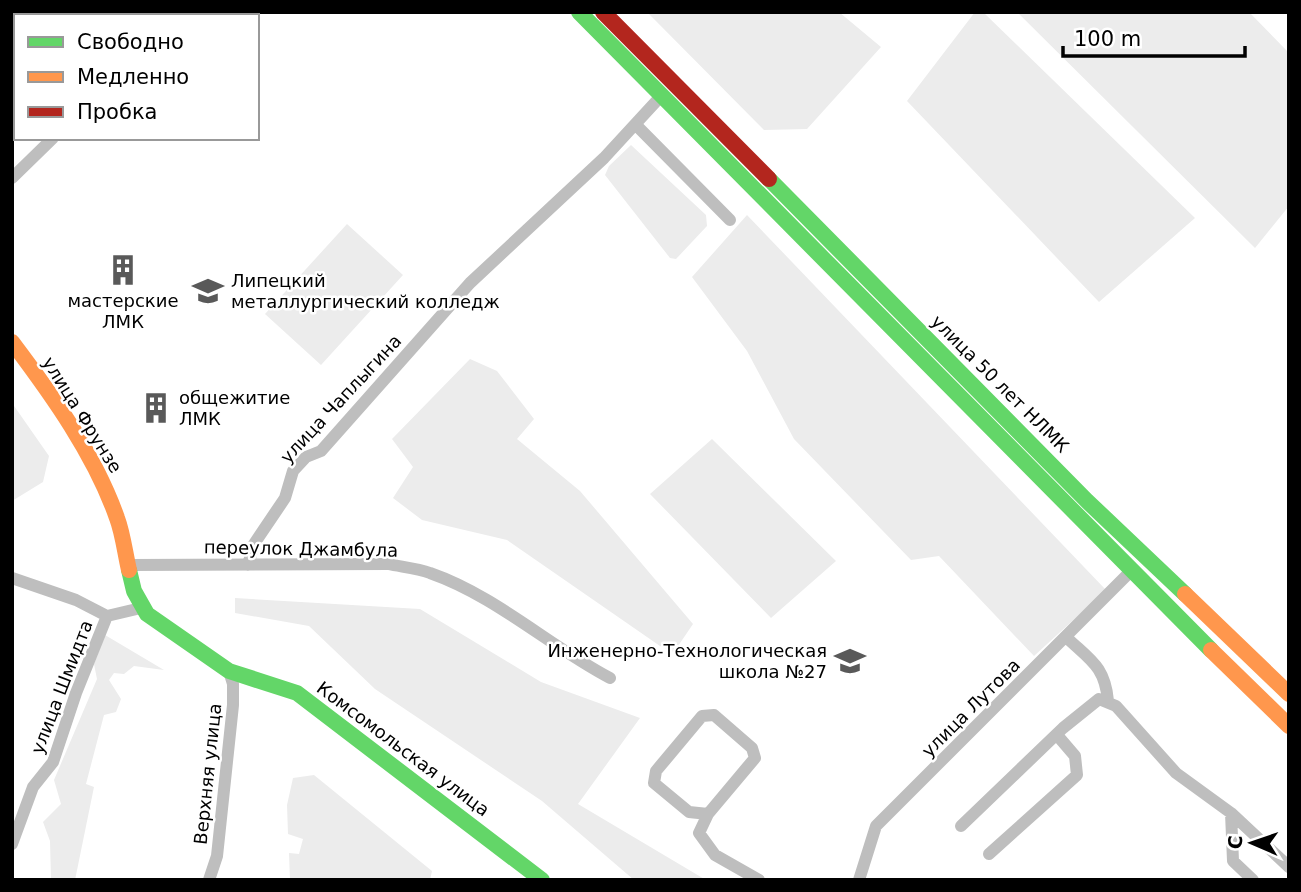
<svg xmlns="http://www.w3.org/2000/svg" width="1301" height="892" viewBox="0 0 1301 892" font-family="'DejaVu Sans',sans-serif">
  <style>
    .green { fill: #ececec }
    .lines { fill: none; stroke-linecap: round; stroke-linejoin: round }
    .stream { stroke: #bfbfbf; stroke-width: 3.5 }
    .street { stroke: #bebebe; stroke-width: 12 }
    .fast { stroke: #63d668; stroke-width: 16 }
    .slow { stroke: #ff974d; stroke-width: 16 }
    .jam { stroke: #b3261e; stroke-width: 16 }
    .labels { text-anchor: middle; stroke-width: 5; stroke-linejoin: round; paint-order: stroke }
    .poi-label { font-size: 18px; fill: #000; stroke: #fff; text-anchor: start }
    .street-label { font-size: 18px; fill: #000; stroke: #fff }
  </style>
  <rect width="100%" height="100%" fill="#fff"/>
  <!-- green -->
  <path class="green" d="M647,12h192l42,35 -74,82 -43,1z
    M975,12h8l212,206 -96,84 -192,-201z
    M1017,12h232l40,41v153l-34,42z
    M631,145l75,70 1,11 -31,33 -6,-1 -65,-83 4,-9z
    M747,215l359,375 -72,66 -95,-100 -28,4 -117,-121 -47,-88 -55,-74z
    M347,224l56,51 -82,90 -56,-51z
    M470,359l27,12 37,48 -17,20 63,52 113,133 -19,28 -14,-6 -153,-106 -85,-20 -29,-22 20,-31 -21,-28z
    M12,403l37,53 -6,26 -31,19z
    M712,439l124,122 -65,57 -121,-124z
    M235,598l185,11 121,73 99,36 -62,86 128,76h-72l-92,-79 -167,-112 -66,-63 -74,-13z
    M105,635l59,35 -30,-4 -10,8 -10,-1 -5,7 12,19 -5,13 -12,3 -18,69 8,3 -19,93h-24l-1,-39 -7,-19 18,-18 -7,-24 43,-101 -3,-15z
    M314,775l118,96 -2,9h-140l-1,-27 10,1 4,-15 -15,-5 -1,-29 6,-27z"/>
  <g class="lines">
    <!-- stream -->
    <path class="stream" d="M106,16l1,-4
      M12,41l4,2
      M12,114l4,-4"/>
    <!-- street -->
    <path class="street" d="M177,16l3,-4
      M636,125l94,95
      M12,178l41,-40
      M130,565l258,-1c14,3 29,4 42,9 66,23 119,73 180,105
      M248,565l6,-21 31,-46 8,-27 13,-14 15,-6 149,-168 134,-125 58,-63
      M12,578l64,22 31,16 34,-8
      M1066,637c24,23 39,29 42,64
      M1231,813l2,48 20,19
      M708,814l-19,-2 -35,-29 2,-12 46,-55 12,-1 38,33 3,10 -47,56 -9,19 16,22 44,25
      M961,826l102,-98 36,-29 17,7 60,67 55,40 58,54
      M12,844l21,-57 20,-25 23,-69 31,-77
      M989,854l88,-79 -2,-19 -18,-21
      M209,880l8,-24 16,-151v-21l-4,-13
      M859,880l17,-54 254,-254"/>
    <!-- fast -->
    <path class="fast" d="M579,12l632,638
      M769,179l318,322 98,93
      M129,570l5,21 13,23 82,57 68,22 245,187"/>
    <!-- slow -->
    <path class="slow" d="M12,342c40,53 83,113 105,176 6,16 8,35 12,52
      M1185,594l104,100
      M1211,650l78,76"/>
    <!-- jam -->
    <path class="jam" d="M603,12l166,167"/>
  </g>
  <!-- icons -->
  <defs>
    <symbol id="building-bare" viewBox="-9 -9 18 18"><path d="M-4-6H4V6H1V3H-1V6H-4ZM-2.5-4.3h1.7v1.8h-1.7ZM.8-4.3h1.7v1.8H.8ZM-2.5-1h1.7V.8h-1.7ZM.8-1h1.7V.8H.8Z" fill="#595959" stroke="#fff" stroke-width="2.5" paint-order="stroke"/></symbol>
    <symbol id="university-bare" viewBox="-9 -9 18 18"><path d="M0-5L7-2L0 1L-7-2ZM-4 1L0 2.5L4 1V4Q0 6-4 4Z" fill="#595959" stroke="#fff" stroke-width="2.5" paint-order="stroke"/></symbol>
    <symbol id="school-bare" viewBox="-9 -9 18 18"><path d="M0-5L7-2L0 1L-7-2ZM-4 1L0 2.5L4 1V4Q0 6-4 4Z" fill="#595959" stroke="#fff" stroke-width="2.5" paint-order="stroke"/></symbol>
  </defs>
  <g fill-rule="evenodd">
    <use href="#building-bare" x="101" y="248" width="44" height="44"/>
    <use href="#university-bare" x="186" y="269" width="44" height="44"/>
    <use href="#building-bare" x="134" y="386" width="44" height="44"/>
    <use href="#school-bare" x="828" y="639" width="44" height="44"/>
  </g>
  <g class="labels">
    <!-- poi labels -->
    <g class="poi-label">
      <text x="231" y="287">Липецкий<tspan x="231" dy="21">металлургический колледж</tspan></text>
      <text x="123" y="307" text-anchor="middle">мастерские<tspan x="123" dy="21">ЛМК</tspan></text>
      <text x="179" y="404">общежитие<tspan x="179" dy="21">ЛМК</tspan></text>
      <text x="827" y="657" text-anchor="end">Инженерно-Технологическая<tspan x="827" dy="21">школа №27</tspan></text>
    </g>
    <!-- street labels -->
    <g class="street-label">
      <text transform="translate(1000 384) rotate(45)" y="6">улица 50 лет НЛМК</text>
      <text transform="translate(341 399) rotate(-47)" y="6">улица Чаплыгина</text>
      <text transform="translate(82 415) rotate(58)" y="6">улица Фрунзе</text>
      <text transform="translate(301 549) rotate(1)" y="6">переулок Джамбула</text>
      <text transform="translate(62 687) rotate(-69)" y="6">улица Шмидта</text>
      <text transform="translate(971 708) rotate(-45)" y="6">улица Лутова</text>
      <text transform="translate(403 749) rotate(37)" y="6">Комсомольская улица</text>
      <text transform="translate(208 774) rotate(-84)" y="6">Верхняя улица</text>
    </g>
  </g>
  <!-- border -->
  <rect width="1301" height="892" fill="none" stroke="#000000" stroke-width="28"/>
  <!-- legend -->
  <rect x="14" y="14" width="245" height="126" fill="#ffffff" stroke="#999999" stroke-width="2"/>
  <rect x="28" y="37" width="35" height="10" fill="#63d668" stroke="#999999" stroke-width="2"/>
  <text x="77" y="49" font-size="21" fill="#000000">Свободно</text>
  <rect x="28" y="72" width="35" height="10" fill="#ff974d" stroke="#999999" stroke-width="2"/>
  <text x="77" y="84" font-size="21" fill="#000000">Медленно</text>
  <rect x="28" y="107" width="35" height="10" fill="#b3261e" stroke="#999999" stroke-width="2"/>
  <text x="77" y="119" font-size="21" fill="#000000">Пробка</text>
  <!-- north arrow -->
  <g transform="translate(1252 843) rotate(272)" stroke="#ffffff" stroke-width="5" paint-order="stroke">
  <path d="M0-5L12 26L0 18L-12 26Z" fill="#000000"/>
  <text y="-10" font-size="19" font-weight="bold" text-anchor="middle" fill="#000000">С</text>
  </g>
  <!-- scale -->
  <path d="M1063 46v10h182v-10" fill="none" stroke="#000000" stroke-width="3.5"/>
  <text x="1074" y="46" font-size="21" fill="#000000" stroke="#ffffff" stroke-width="5" paint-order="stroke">100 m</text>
</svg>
